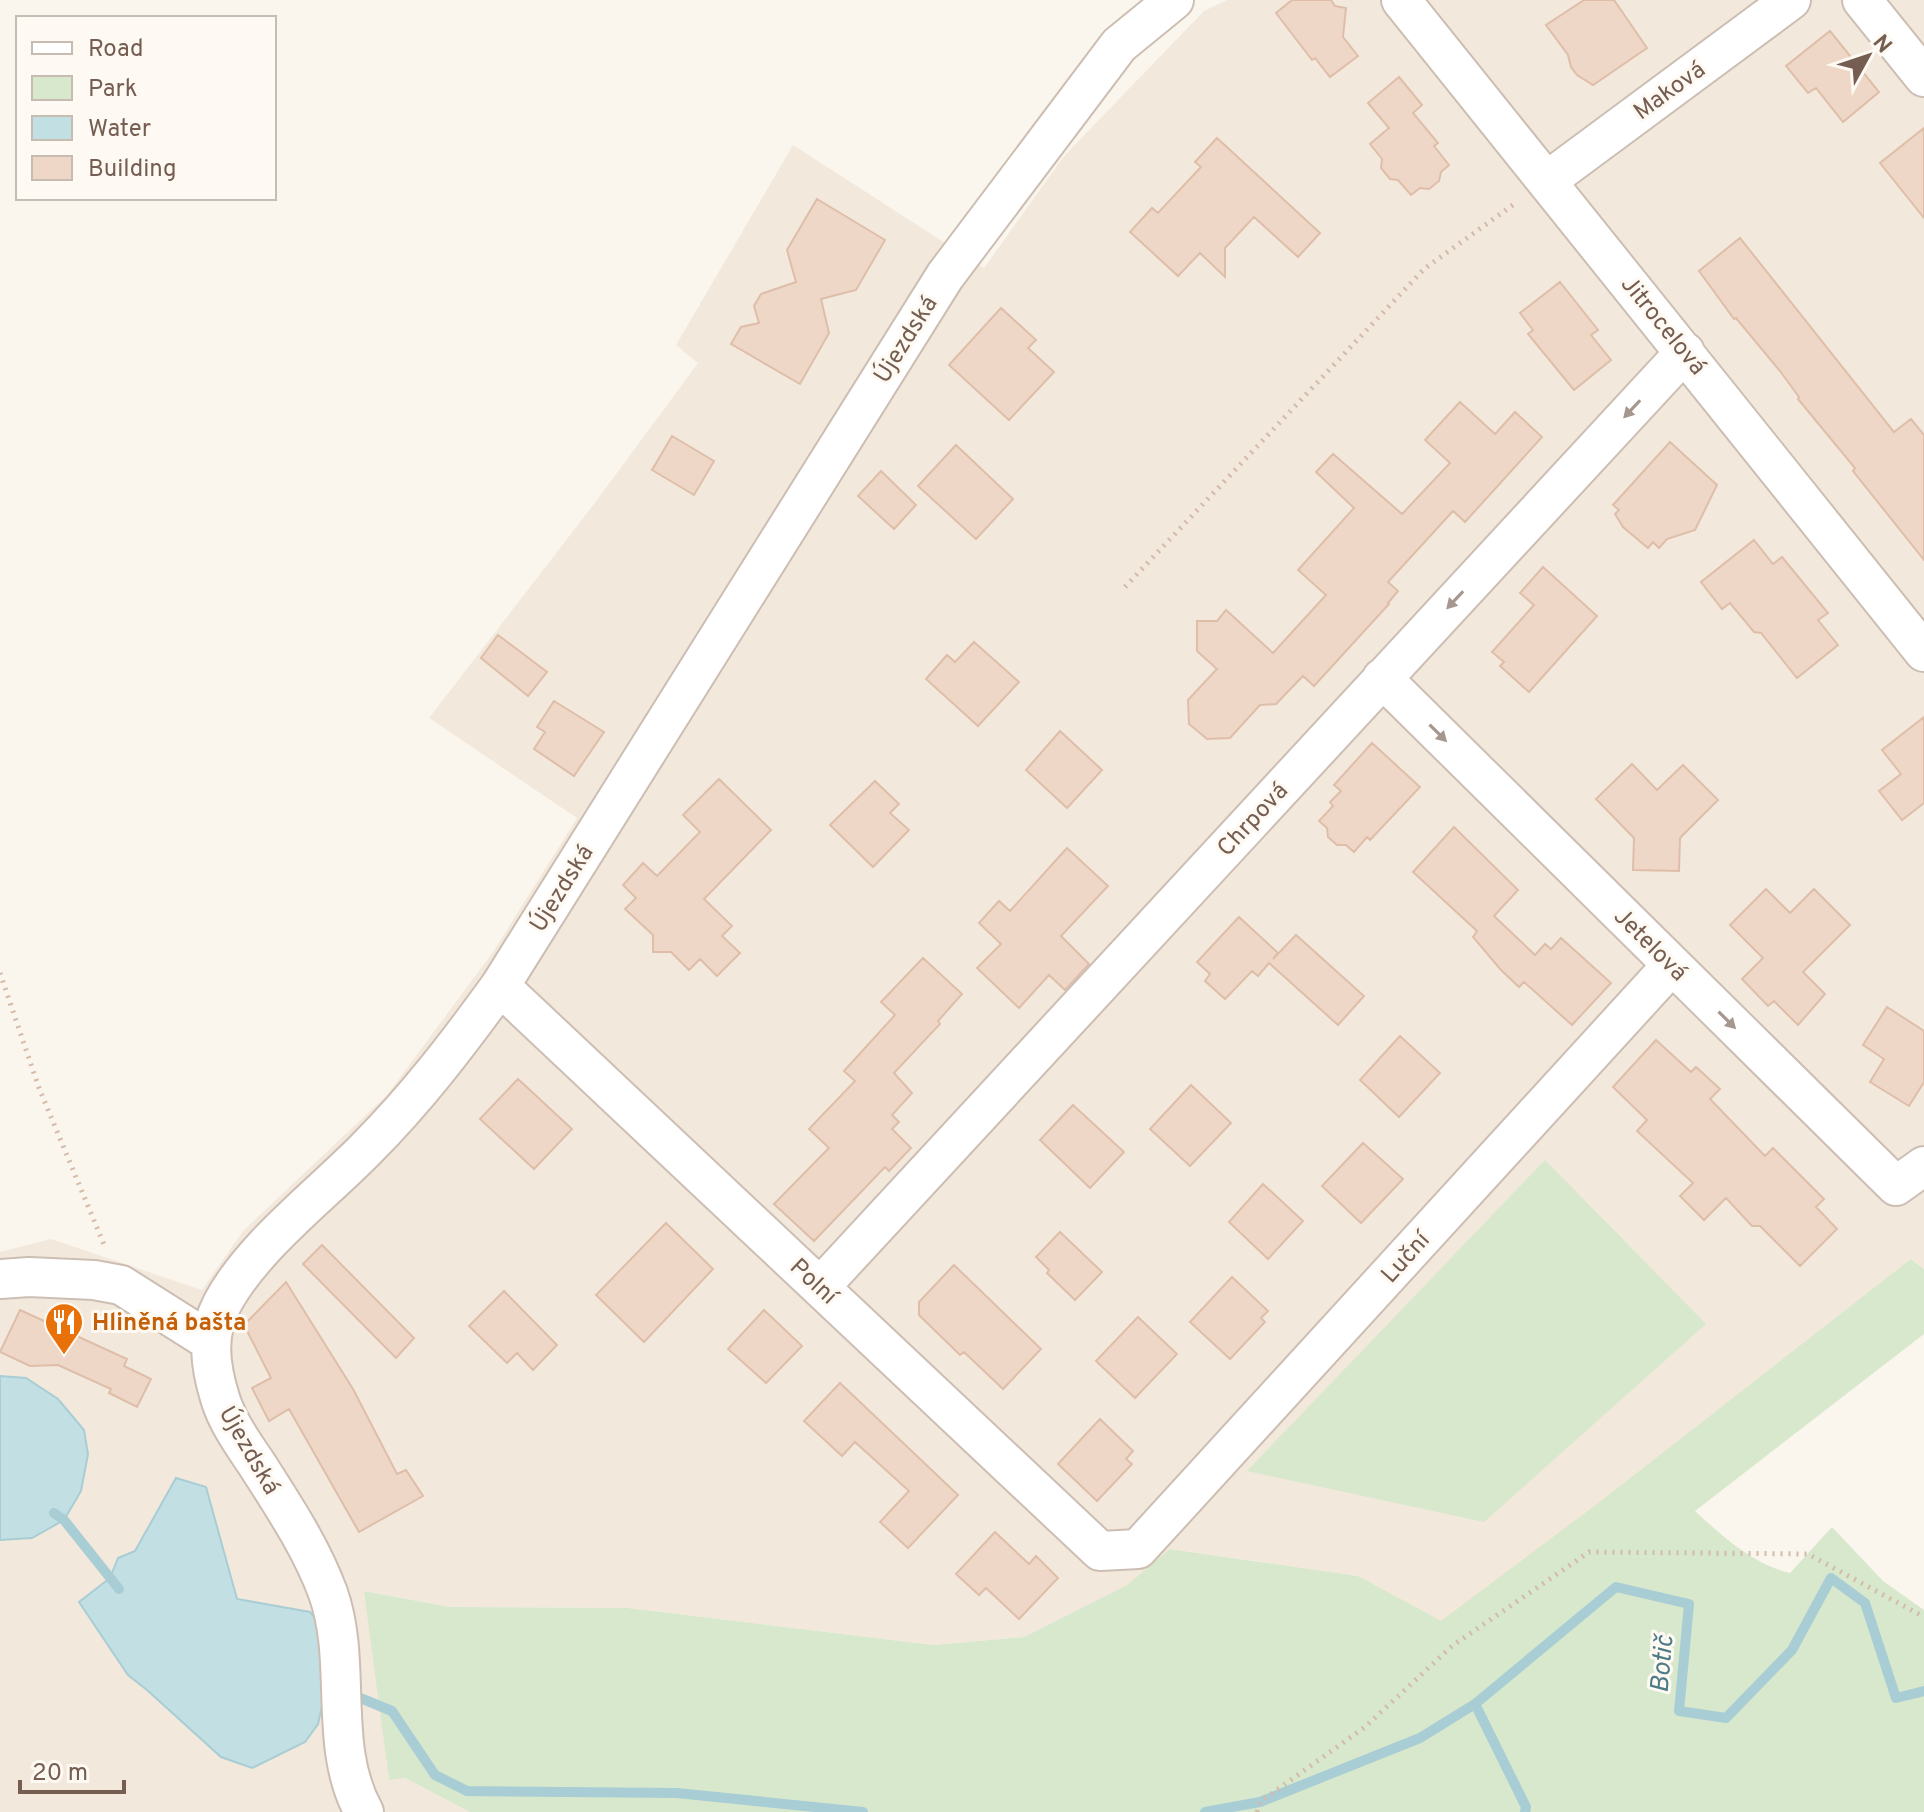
<svg xmlns="http://www.w3.org/2000/svg" width="1924" height="1812" viewBox="0 0 1924 1812" font-family="Overpass,sans-serif">
  <style>
    .residential { fill: #f2e8dc }
    .green { fill: #d7e8cc }
    .water { fill: #c2dfe4; stroke: #a9cdd4; stroke-width: 2 }
    .lines { fill: none; stroke-linecap: round; stroke-linejoin: round }
    .stream { stroke: #a9cdd4; stroke-width: 10 }
    .building { fill: #eed7c7; stroke: #dfbea9; stroke-width: 2 }
    .minor-casing { stroke: #cdbeb3; stroke-width: 42 }
    .path { stroke: #d4baa9; stroke-width: 5; stroke-dasharray: 2 6; stroke-linecap: butt }
    .minor { stroke: #fff; stroke-width: 38 }
    .oneway { fill: #a5968e }
    .labels { text-anchor: middle; stroke-width: 6; stroke-linejoin: round; paint-order: stroke }
    .street-label { font-size: 24px; fill: #755e51; stroke: #fefaf3 }
    .food-label { font-size: 24px; font-weight: bold; fill: #c56008; stroke: #fefaf3; text-anchor: start }
    .water-label { font-size: 26px; font-style: italic; fill: #4c7b85; stroke: #fefaf3 }
  </style>
  <rect width="100%" height="100%" fill="#fbf6ed"/>
  <!-- residential -->
  <path class="residential" d="M1227,0h697v1269l-12,-10 -169,135 -302,228 -83,-46 -187,-27 -44,36 -103,52 -91,8 -305,-37 -178,-1 -85,-16 24,189 16,-2 65,34h-470v-560l51,-13 151,51 41,-59 144,-136 106,-143 84,-134 -148,-100 165,-214 104,-141 -22,-18 117,-200 191,123 80,-112 140,-145z"/>
  <!-- green -->
  <path class="green" d="M1545,1160l161,164 -222,198 -237,-51z
    M1911,1259l13,10v65l-229,177c27,25 59,54 95,62l42,-46 51,54 41,29v202h-1454l-65,-34 -16,2 -25,-189 86,16 178,1 305,37 91,-8 103,-52 43,-36 188,27 83,45 160,-120z"/>
  <!-- water -->
  <path class="water" d="M0,1376l26,2 32,21 26,31 4,24 -7,37 -17,29 -32,18 -32,2z
    M176,1478l30,9 31,112 73,13 12,15 5,57 -9,40 -13,18 -53,26 -31,-11 -74,-67 -19,-15 -49,-73 31,-24 8,-20 17,-7z"/>
  <g class="lines">
    <!-- stream -->
    <path class="stream" d="M54,1513l10,7 55,69
      M348,1693l44,18 43,64 32,16 210,2 186,19
      M1205,1812l55,-10 160,-64 55,-34
      M1525,1812l1,-5 -51,-103 141,-117 73,17 -10,107 47,7 66,-68 39,-72 34,25 31,95 28,-7"/>
  </g>
  <!-- building -->
  <path class="building" d="M1292,0h39l4,6 11,2 -3,29 15,19 -28,21 -15,-19 -3,2 -36,-47z
    M1584,0h30l33,48 -54,37 -16,-10 -6,-8 -3,-12 -22,-30z
    M1830,31l49,61 -36,30 -27,-34 -8,5 -22,-27z
    M1399,77l23,28 -9,8 25,30 -4,3 15,19 -8,7 -2,9 -10,8 -9,-1 -9,7 -13,-15 -8,-1 -9,-11 1,-9 -12,-15 19,-16 -21,-25z
    M1924,128v90l-44,-55z
    M1217,138l103,95 -22,24 -44,-40 -29,31v29l-25,-24 -22,23 -48,-44 22,-24 6,5 43,-46 -6,-5z
    M817,199l68,41 -29,50 -35,9 8,34 -29,51 -69,-40 10,-17 18,-4 -5,-17 7,-12 35,-12 -9,-32z
    M1740,238l154,194 17,-13 13,16v125l-71,-89 2,-3 -57,-69 1,-2 -19,-26 -44,-53 -2,1 -35,-48z
    M1560,282l38,48 -7,5 20,25 -37,30 -46,-56 5,-4 -13,-17z
    M1001,308l35,32 -8,8 26,24 -45,48 -60,-55z
    M1460,402l35,32 20,-22 27,25 -77,85 -12,-11 -65,71 10,9 -10,12 1,1 -75,82 -11,-10 -27,28 -16,1 -30,33 -23,1 -18,-15 -1,-24 29,-31 -20,-18v-30h20l9,-11 47,43 53,-58 -28,-25 56,-62 -38,-36 17,-18 69,60 48,-51 -25,-23z
    M672,436l42,25 -20,34 -42,-25z
    M1670,442l47,43 -22,45 -28,9 -8,9 -6,-6 -5,6 -25,-21 -8,-13 4,-4 -6,-5z
    M956,445l57,54 -37,40 -58,-53z
    M881,471l35,34 -22,24 -36,-33z
    M1754,540l19,24 9,-7 46,56 -10,7 20,25 -41,33 -36,-45 -7,-1 -24,-29 -8,6 -21,-27z
    M1543,567l54,49 -68,76 -29,-26 4,-4 -12,-10 42,-47 -14,-12z
    M498,635l49,37 -19,24 -47,-38z
    M974,642l45,40 -41,44 -52,-47 21,-24 8,7z
    M554,701l50,31 -30,44 -40,-27 11,-17 -8,-5z
    M1924,717v86l-22,17 -23,-29 22,-17 -19,-24z
    M1060,731l42,39 -35,38 -41,-38z
    M1372,743l48,44 -50,53 -3,-3 -13,15 -8,-7h-9l-9,-8 -1,-9 -8,-7 14,-15 -3,-4 11,-11 -7,-6z
    M1632,764l25,26 26,-25 35,35 -38,38 -1,33 -46,-1 1,-32 -38,-39z
    M719,779l52,51 -67,69 28,27 -10,10 18,17 -23,23 -17,-17 -11,11 -18,-18h-18v-17l-28,-26 11,-11 -13,-13 20,-22 14,13 43,-44 -17,-17z
    M875,781l24,23 -9,9 19,17 -36,37 -43,-42z
    M1454,827l64,63 -24,26 41,39 10,-11 6,5 10,-11 50,45 -39,42 -48,-43 -5,5 -18,-17 -28,-33 4,-6 -64,-59z
    M1067,848l41,38 -47,50 28,28 -24,26 -16,-15 -30,33 -42,-40 24,-24 -22,-21 20,-22 11,10z
    M1766,889l24,24 24,-24 36,36 -47,47 22,22 -27,31 -24,-24 -6,5 -26,-27 21,-21 -33,-33z
    M1239,917l39,36 -5,6 23,-24 68,61 -26,29 -69,-62 -11,13 -6,-5 -27,28 -20,-18 5,-7 -13,-12z
    M923,958l39,36 -24,27 2,3 -46,49 18,20 -20,22 7,7 -7,7 19,19 -22,23 -4,-4 -71,74 -40,-37 55,-56 -20,-19 46,-48 -11,-10 51,-56 -14,-13z
    M1887,1007l37,24v51l-15,24 -39,-24 14,-23 -21,-14z
    M1400,1036l40,37 -41,44 -39,-37z
    M1656,1040l35,32 5,-5 24,22 -10,10 55,57 8,-8 51,51 -8,8 21,22 -37,37 -40,-40h-8l-26,-28 -22,22 -24,-24 13,-13 -56,-52 10,-11 -34,-33z
    M518,1079l54,50 -38,40 -54,-50z
    M1191,1085l40,38 -41,43 -40,-37z
    M1073,1105l51,47 -34,36 -50,-48z
    M1363,1143l40,36 -42,44 -39,-37z
    M1263,1184l40,37 -35,38 -39,-37z
    M666,1223l47,46 -69,73 -48,-47z
    M1060,1232l42,40 -27,28 -28,-27 2,-3 -13,-13z
    M322,1245l92,93 -18,20 -93,-94z
    M954,1265l87,84 -38,40 -39,-37 -4,3 -41,-40v-13z
    M1232,1277l36,34 -7,7 4,4 -35,37 -40,-37z
    M286,1282l67,107 44,85 9,-4 17,26 -64,36 -70,-123 -20,12 -17,-33 19,-10 -27,-53z
    M504,1291l53,54 -24,25 -16,-17 -10,10 -38,-37z
    M20,1310l107,49 -3,7 27,13 -14,28 -28,-14 2,-4 -53,-24 -28,1 -30,-14z
    M764,1310l38,36 -36,37 -38,-34z
    M1138,1317l39,37 -42,44 -39,-37z
    M840,1383l118,112 -50,53 -28,-26 29,-31 -54,-49 -13,14 -38,-35z
    M1100,1419l33,32 -7,8 6,5 -35,37 -39,-37z
    M995,1532l34,32 7,-8 22,22 -39,41 -33,-31 -7,7 -23,-21z"/>
  <g class="lines">
    <defs>
      <path id="minor" d="M1401,0l523,652
        M1862,0l62,77
        M1548,180l243,-180
        M1382,678l514,508 28,-20
        M500,986l600,565 38,-2 534,-584
        M0,1279l29,-2 65,3 27,5 90,57
        M820,1287l865,-935
        M364,1812c-37,-66 -11,-149 -36,-219 -17,-46 -44,-86 -70,-127 -14,-21 -31,-44 -38,-68 -10,-32 -14,-64 2,-94 30,-57 99,-109 144,-155 50,-50 92,-105 134,-163l445,-710 174,-231 55,-45"/>
    </defs>
    <!-- minor casing -->
    <use href="#minor" class="minor-casing"/>
    <!-- path -->
    <path class="path" d="M1125,587l299,-318 93,-67
      M0,973l39,115 66,159
      M1257,1812l3,-10 105,-75 87,-81 137,-94 219,2 116,63"/>
    <!-- minor -->
    <use href="#minor" class="minor"/>
  </g>
  <!-- one-way arrows -->
  <defs><path id="oneway-solid" d="M-6-.8H1V-3.2L6.5 0L1 3.2V.8H-6Z" transform="scale(2)"/></defs>
  <g class="oneway">
    <use href="#oneway-solid" transform="translate(1632 409) rotate(133)"/>
    <use href="#oneway-solid" transform="translate(1455 600) rotate(133)"/>
    <use href="#oneway-solid" transform="translate(1438 733) rotate(45)"/>
    <use href="#oneway-solid" transform="translate(1727 1020) rotate(45)"/>
  </g>
  <!-- icons -->
  <defs>
    <symbol id="restaurant-pin" viewBox="-11 -11 22 30"><path d="M0 17L-7.5 6A9.5 9.5 0 1 1 7.5 6Z" fill="#e8710a" stroke="#fefaf3"/><path d="M-5-6h1v4h1v-4h1v4h1v-4h1v5L-1.5 .5V6h-2V.5L-5-1ZM5-6V6H3V1.5H1.5Q1.5-4 5-6Z" fill="#fff"/></symbol>
  </defs>
  <g fill-rule="evenodd">
    <use href="#restaurant-pin" x="42" y="1300" width="44" height="60"/>
  </g>
  <g class="labels">
    <!-- street labels -->
    <g class="street-label">
      <text transform="translate(1669 90) rotate(-36)" y="8">Maková</text>
      <text transform="translate(1664 325) rotate(51)" y="8">Jitrocelová</text>
      <text transform="translate(905 339) rotate(-58)" y="8">Újezdská</text>
      <text transform="translate(1252 819) rotate(-47)" y="8">Chrpová</text>
      <text transform="translate(561 888) rotate(-58)" y="8">Újezdská</text>
      <text transform="translate(1651 944) rotate(45)" y="8">Jetelová</text>
      <text transform="translate(1405 1257) rotate(-48)" y="8">Luční</text>
      <text transform="translate(814 1281) rotate(43)" y="8">Polní</text>
      <text transform="translate(250 1450) rotate(60)" y="8">Újezdská</text>
    </g>
    <!-- food labels -->
    <g class="food-label">
      <text x="92" y="1330">Hliněná bašta</text>
    </g>
    <!-- water labels -->
    <g class="water-label">
      <text transform="translate(1661 1664) rotate(-85)" y="9">Botič</text>
    </g>
  </g>
  <!-- legend -->
  <rect x="16" y="16" width="260" height="184" fill="#fefaf3" stroke="#c7bcb2" stroke-width="2"/>
  <rect x="32" y="42" width="40" height="12" fill="#ffffff" stroke="#c7bcb2" stroke-width="2"/>
  <text x="88" y="56" font-size="24" fill="#755e51">Road</text>
  <rect x="32" y="76" width="40" height="24" fill="#d7e8cc" stroke="#c7bcb2" stroke-width="2"/>
  <text x="88" y="96" font-size="24" fill="#755e51">Park</text>
  <rect x="32" y="116" width="40" height="24" fill="#c2dfe4" stroke="#c7bcb2" stroke-width="2"/>
  <text x="88" y="136" font-size="24" fill="#755e51">Water</text>
  <rect x="32" y="156" width="40" height="24" fill="#eed7c7" stroke="#c7bcb2" stroke-width="2"/>
  <text x="88" y="176" font-size="24" fill="#755e51">Building</text>
  <!-- north arrow -->
  <g transform="translate(1868 56) rotate(50)" stroke="#fefaf3" stroke-width="6" paint-order="stroke">
  <path d="M0-6L14 30L0 20L-14 30Z" fill="#755e51"/>
  <text y="-12" font-size="22" font-weight="bold" text-anchor="middle" fill="#755e51">N</text>
  </g>
  <!-- scale -->
  <path d="M20 1780v12h104v-12" fill="none" stroke="#755e51" stroke-width="4"/>
  <text x="32" y="1780" font-size="24" fill="#755e51" stroke="#fefaf3" stroke-width="6" paint-order="stroke">20 m</text>
</svg>
